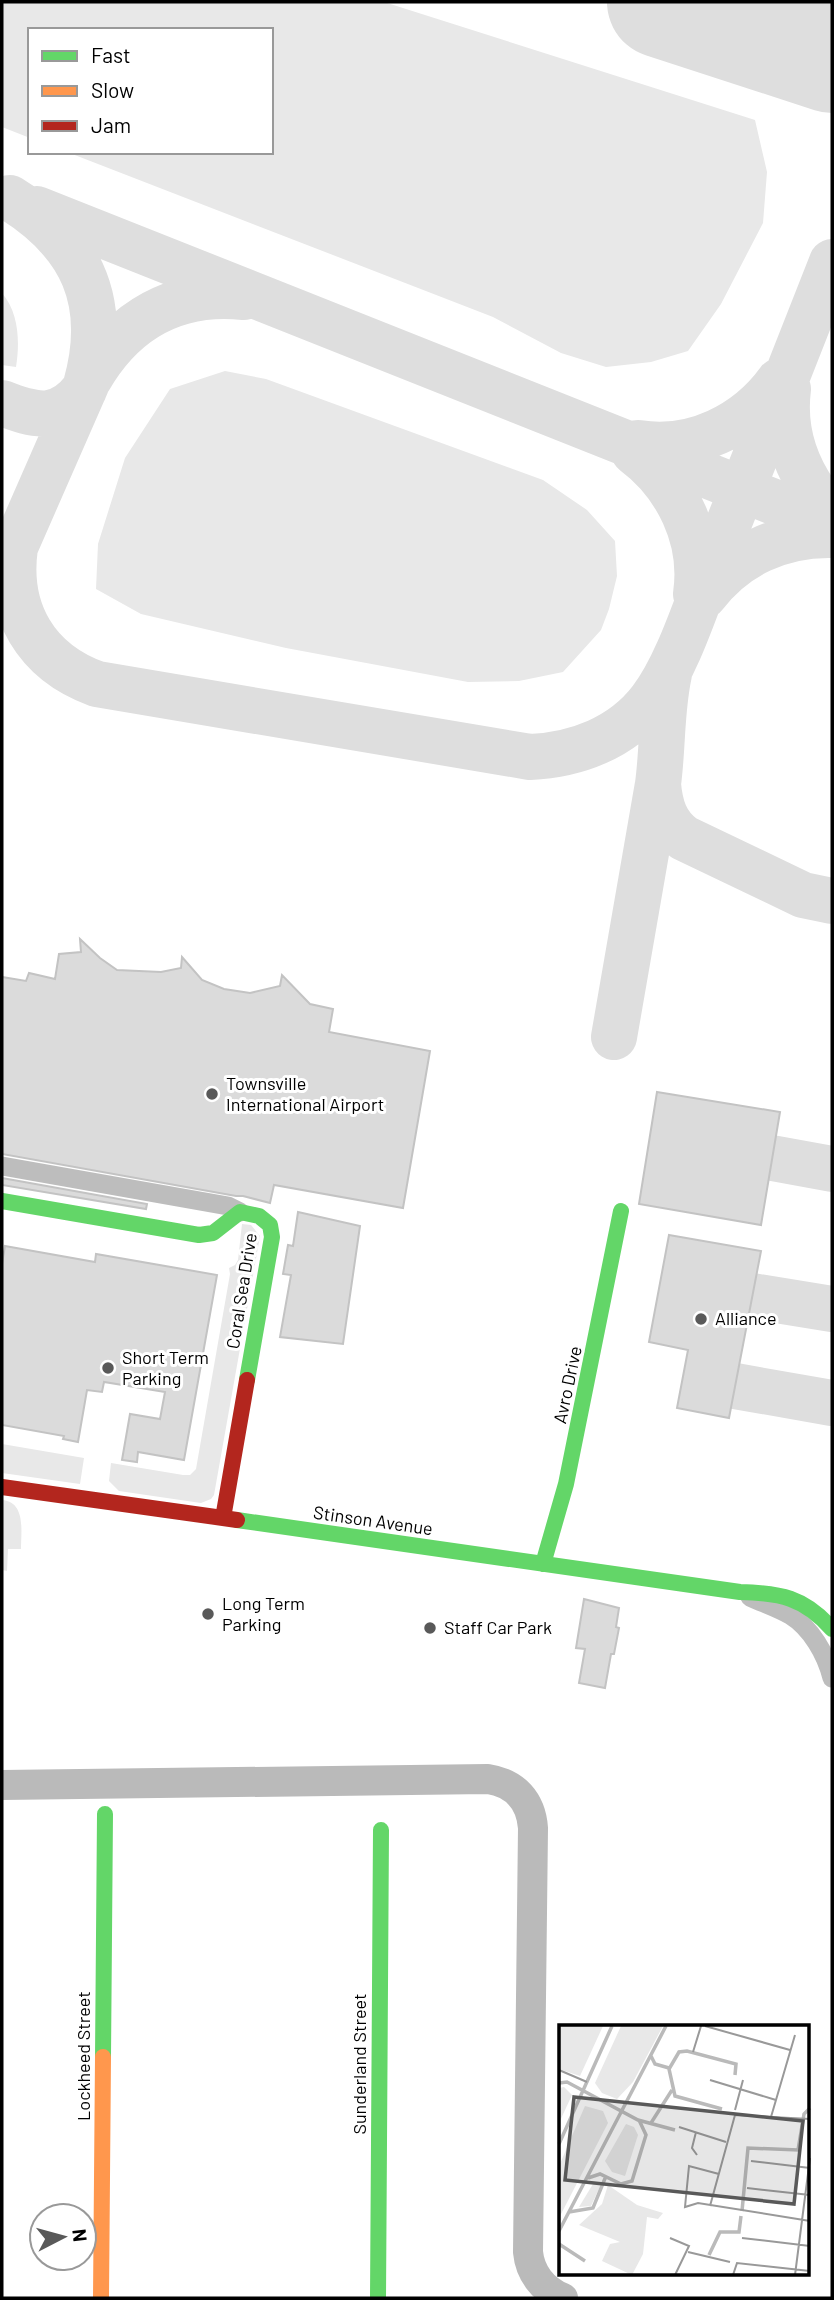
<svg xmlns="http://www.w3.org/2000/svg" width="834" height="2300" viewBox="0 0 834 2300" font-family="Barlow,sans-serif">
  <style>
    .green { fill: #e8e8e8 }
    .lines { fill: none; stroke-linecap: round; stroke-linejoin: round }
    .river { stroke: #bababa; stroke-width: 30 }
    .taxiway { stroke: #dedede; stroke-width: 46 }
    .runway { stroke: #dedede; stroke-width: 112 }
    .building { fill: #dbdbdb; stroke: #c3c3c3; stroke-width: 2 }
    .street { stroke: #bdbdbd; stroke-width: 19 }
    .fast { stroke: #63d668; stroke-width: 16 }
    .slow { stroke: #ff974d; stroke-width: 16 }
    .jam { stroke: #b3261e; stroke-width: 16 }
    .poi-dot { fill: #595959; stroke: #fff; stroke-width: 2.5 }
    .labels { text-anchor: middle; stroke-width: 6; stroke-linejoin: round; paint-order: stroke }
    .poi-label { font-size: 18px; fill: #000; stroke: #fff; text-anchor: start }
    .street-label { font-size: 18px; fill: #000; stroke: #fff }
    .inset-river { fill: none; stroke: #bababa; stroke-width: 3.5 }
    .inset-road { fill: none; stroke: #999; stroke-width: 2 }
    .view { fill: #595959; fill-opacity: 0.15; stroke: #595959; stroke-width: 3.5 }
    .inset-edge { fill: none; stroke: #000; stroke-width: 3.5 }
  </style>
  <rect width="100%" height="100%" fill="#fff"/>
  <!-- green -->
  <path class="green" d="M2,2h382l371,118 12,52 -4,51 -42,81 -33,47 -37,11 -45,5 -45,-14 -68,-36 -426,-165h204v-122h-241v108l-28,-11z
    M2,293c17,20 18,49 14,74l-14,-2z
    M225,371l41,8 277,101 44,30 28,31 2,35 -8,33 -8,21 -38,42 -44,9 -51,1 -182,-34 -145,-34 -45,-25 2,-45 27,-86 45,-69z
    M242,1224l9,1 9,11 -46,259 -3,4 -10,4 -82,-12 -10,-10 2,-18 72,12h7l6,-6 34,-195 -1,-6 6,-3 3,-5z
    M2,1444l82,14 -4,26 -78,-11z
    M2,1500c24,2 19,31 19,49h-13l-1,22 -5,-1z"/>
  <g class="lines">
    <!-- river -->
    <path class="river" d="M2,1785l486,-6c27,4 43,22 45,49l-5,424c2,21 15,38 35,46"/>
    <!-- taxiway -->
    <path class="taxiway" d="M10,198c73,45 99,104 76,187l-71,162c-9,64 21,115 82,137l433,73c46,-2 92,-19 121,-57 27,-35 46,-98 63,-140 40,-99 79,-199 118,-298
      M37,209l795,316
      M89,379c34,-59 87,-89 155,-82
      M788,389c-6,48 12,90 44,125
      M2,403c33,13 57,19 82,-13
      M638,443c55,9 109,-18 141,-62
      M634,452c43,32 70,87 62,142
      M704,596c31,-41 77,-62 128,-61
      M658,784c2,22 7,40 26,54l119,57 29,6
      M614,1037l44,-253c5,-37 3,-74 11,-110
      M772,1158l60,11
      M752,1296l80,13
      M735,1386l97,17"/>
    <!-- runway -->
    <path class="runway" d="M663,2l169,55"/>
  </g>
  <!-- building -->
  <path class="building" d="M80,939l20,19 17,12 44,2 20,-4 1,-11 20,23 22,9 26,4 30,-7 2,-11 28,29 23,5 -4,23 101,19 -27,157 -129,-23 -4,18 -27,-7h-7l-234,-42v-177l24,4 3,-8 26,6 4,-25 22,-2z
    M657,1092l123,20 -19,113 -122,-21z
    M2,1178l145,26 -1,5 -144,-24z
    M298,1212l62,14 -17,118 -63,-7 11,-62 -8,-1 5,-29 5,1z
    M669,1235l92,16 -32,167 -52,-10 11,-58 -39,-8z
    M5,1246l90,16 1,-8 121,21 -33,185 -46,-8 -1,10 -15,-2 8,-46 30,5 5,-27 -61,-10 -2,10 -15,-2 -9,52 -15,-3 1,-3 -62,-11v-161z
    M584,1599l35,9 -3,19 3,1 -5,26h-3l-6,34 -26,-5 6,-34 -9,-1z"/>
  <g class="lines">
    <!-- street -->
    <path class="street" d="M2,1166l226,40 12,6
      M750,1597c13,6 28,11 40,18 21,13 36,39 42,63"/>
    <!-- fast -->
    <path class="fast" d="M2,1201l197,34 14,-2 27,-21 19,4 11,9 2,12 -25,143
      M237,1520l503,72c40,1 64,5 92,37
      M543,1564l23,-80 55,-273
      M103,2057l2,-243
      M378,2298l3,-468"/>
    <!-- slow -->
    <path class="slow" d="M101,2298l2,-241"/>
    <!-- jam -->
    <path class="jam" d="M2,1487l235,33
      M223,1518l24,-138"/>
  </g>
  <!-- markers -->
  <g class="poi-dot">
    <circle cx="212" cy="1094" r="7"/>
    <circle cx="701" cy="1319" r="7"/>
    <circle cx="108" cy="1368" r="7"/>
    <circle cx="208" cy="1614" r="7"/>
    <circle cx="430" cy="1628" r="7"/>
  </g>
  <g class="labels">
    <!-- poi labels -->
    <g class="poi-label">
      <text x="226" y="1090">Townsville<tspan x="226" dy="21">International Airport</tspan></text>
      <text x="715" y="1325">Alliance</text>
      <text x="122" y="1364">Short Term<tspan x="122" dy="21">Parking</tspan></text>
      <text x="222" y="1610">Long Term<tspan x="222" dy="21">Parking</tspan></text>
      <text x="444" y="1634">Staff Car Park</text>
    </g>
    <!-- street labels -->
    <g class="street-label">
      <text transform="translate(242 1291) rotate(-81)" y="6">Coral Sea Drive</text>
      <text transform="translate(568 1385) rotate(-78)" y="6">Avro Drive</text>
      <text transform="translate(373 1521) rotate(8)" y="6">Stinson Avenue</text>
      <text transform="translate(84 2056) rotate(-90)" y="6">Lockheed Street</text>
      <text transform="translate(360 2064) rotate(-90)" y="6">Sunderland Street</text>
    </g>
  </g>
  <!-- overview -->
  <g transform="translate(559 2025)">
    <rect width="250" height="250" fill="#fff"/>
    <path d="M0,1h44l-23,50 -21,-7zM62,1h42l-30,56 -16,17 -15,-6 -7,-10zM5,62l8,8 -13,28v-35zM26,81l18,5 5,12 -49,95v-52zM67,99l8,3 4,8 -13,41 -13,-4 -7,-11zM43,157l-11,24 -12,1 14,-23zM49,160l29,20 26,8 -5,6 -11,-2 -4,37 -11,21 -30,-14 8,-17 10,-2 -41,-17 23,-21z" fill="#e8e8e8"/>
    <path class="inset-river" d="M92,31l4,8 14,4M0,58l8,-1 71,38 37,10M163,84l-47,-13 -6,-27 10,-17 8,-1 49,13 -1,11M92,98l21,-33M0,119l53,-118M29,153l12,-4 21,10 11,-3 14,-46 -7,-15M183,186l6,-63 50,2 6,-36 6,-6M10,187l24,-4 13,-32M0,206l107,-205M0,219l26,17M150,230l11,-23h19l2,-16"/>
    <path class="inset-road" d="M146,1l85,24M134,27l8,-26M0,45l28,12M151,55l66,20M176,85l8,-30M212,92l24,-82M120,102l47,15M137,107l-4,16 5,7M192,136l59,7M160,149l-30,-8 -4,41 13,-4 112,18M188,163l63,7M151,181l25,-91 75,4M111,213l19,8 -14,29M183,213l68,8M129,227l42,10M174,250l4,-12 73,8M236,250l15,-117"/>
    <path class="view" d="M15,72l229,24 -9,83 -229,-24z"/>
    <rect width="250" height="250" class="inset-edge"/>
  </g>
  <!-- border -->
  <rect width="834" height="2300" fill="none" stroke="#000000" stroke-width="7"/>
  <!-- legend -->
  <rect x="28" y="28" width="245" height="126" fill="#ffffff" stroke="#999999" stroke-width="2"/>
  <rect x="42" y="51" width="35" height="10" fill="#63d668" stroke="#999999" stroke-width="2"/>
  <text x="91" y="63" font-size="21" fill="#000000">Fast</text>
  <rect x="42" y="86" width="35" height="10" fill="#ff974d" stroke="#999999" stroke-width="2"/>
  <text x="91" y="98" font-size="21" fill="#000000">Slow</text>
  <rect x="42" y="121" width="35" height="10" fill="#b3261e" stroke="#999999" stroke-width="2"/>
  <text x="91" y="133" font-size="21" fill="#000000">Jam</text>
  <!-- north arrow -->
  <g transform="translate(63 2237) rotate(84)"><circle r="33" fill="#ffffff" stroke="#999999" stroke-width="2"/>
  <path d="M0-5L12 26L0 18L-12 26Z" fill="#595959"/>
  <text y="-10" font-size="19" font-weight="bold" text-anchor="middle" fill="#000000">N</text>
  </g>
</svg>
